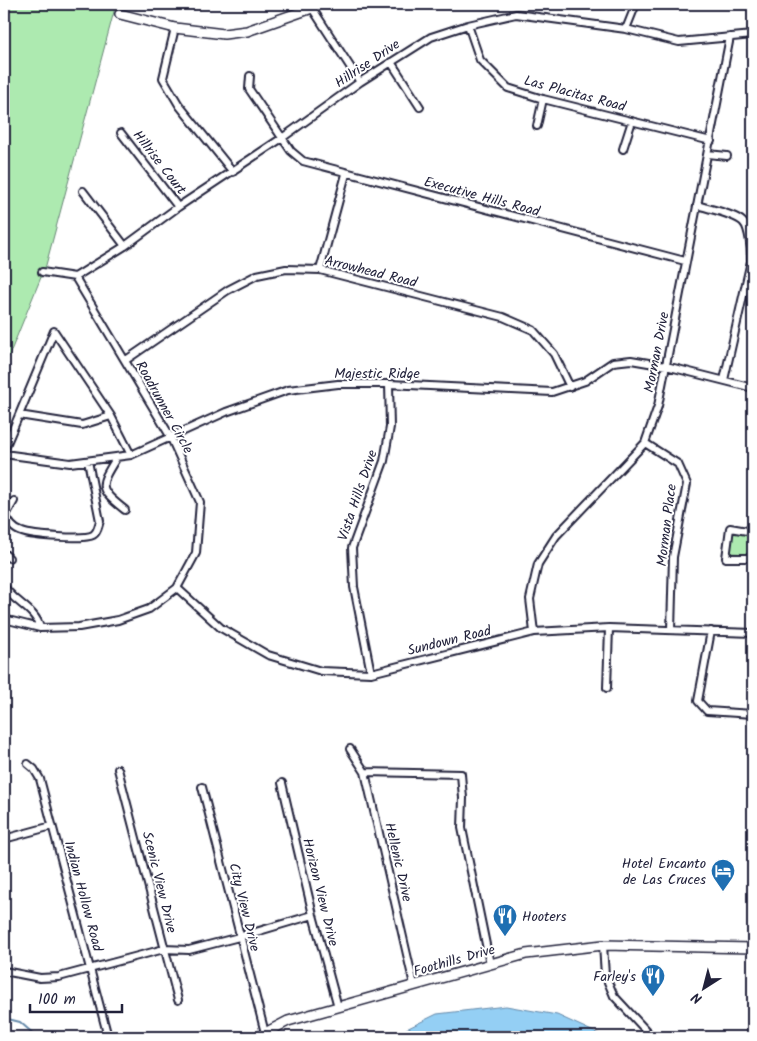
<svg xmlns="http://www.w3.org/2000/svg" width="757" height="1041" viewBox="0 0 757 1041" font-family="Kalam,sans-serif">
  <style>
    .green { fill: #adeab0; stroke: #688676 }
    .water { fill: #94cff4; stroke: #668aaa }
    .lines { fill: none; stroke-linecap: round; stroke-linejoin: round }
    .stream { stroke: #668aaa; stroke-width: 2 }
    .street-casing { stroke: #22223b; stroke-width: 10 }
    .secondary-casing { stroke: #22223b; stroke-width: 12 }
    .street { stroke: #fff; stroke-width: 6 }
    .secondary { stroke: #fff; stroke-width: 9 }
    .labels { text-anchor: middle; stroke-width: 4; stroke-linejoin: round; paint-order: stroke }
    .street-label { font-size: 14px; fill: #22223b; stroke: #fff }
    .poi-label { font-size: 14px; fill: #22223b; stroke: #fff; text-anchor: end }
  </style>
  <rect width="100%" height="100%" fill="#fff"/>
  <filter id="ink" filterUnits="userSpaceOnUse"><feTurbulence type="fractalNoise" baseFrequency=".02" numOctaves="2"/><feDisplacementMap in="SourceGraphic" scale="10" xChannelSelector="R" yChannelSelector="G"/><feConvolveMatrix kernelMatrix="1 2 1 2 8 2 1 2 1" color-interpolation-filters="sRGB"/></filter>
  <g filter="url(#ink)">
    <!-- green -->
    <path class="green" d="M4,4h112l-70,261 -42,103z
      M733,531l20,4v19l-23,-1z"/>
    <!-- water -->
    <path class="water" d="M506,1006l51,9 48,22h-215l47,-23z"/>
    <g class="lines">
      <!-- stream -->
      <path class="stream" d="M4,1018l16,4 17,15"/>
      <defs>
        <path id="street" d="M312,8l48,74
          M468,25l12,35 28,28 35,11 168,42
          M175,28l-12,50 16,27 54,67
          M626,29l10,-25
          M391,62l29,45
          M250,76l-1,13 42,62 12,10 382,100
          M537,126l6,-27
          M121,133l57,74
          M623,149l9,-28
          M708,154l19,2
          M83,191l42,55
          M697,205c12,4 38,9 46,17 7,7 8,29 8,39l-27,119
          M320,270l26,-96
          M42,272l33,5 50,-31 53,-39 104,-69 78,-56 71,-45 37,-12 48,-11 110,15 53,13 74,-7
          M126,360l102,-70 29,-15 29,-6 34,1 183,47 30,13 21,24 16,33
          M19,415l35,-84 57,85
          M645,443l33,21 9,20 -14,73 -2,73
          M4,450l15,-35 63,10 29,-9 20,39
          M4,454l66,9 61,-8 95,-43 62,-22 50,-6h51l163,8 33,-11 28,-19 18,-2 35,6 87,22
          M117,457c-18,29 -20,31 8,53
          M14,501l-8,14c2,7 8,15 16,17 10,4 63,8 71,3 5,-3 5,-9 7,-14l-12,-60
          M753,532l-23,-4 -4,30h27
          M4,553l5,5
          M4,586c9,16 32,23 36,42
          M177,588l44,40 47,27 53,16 50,2 163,-41 75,-4 144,5
          M4,619l36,9 39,-1 39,-7 31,-11 28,-21 19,-35 4,-51 -30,-66 -95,-159
          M711,631l-13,70 9,10 46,3
          M534,632l-4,-33 8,-35 18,-28 89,-93 13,-37 72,-369
          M371,673l-17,-86 -2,-39 32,-87 6,-34 -1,-43
          M607,688l2,-60
          M350,749l15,23 49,213
          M28,764l6,5 6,10 68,258
          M118,769l60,231
          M365,772l96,2 2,24 -1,30 28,136
          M282,783l31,132 25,92
          M202,787l63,246
          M4,839l48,-13
          M603,945l2,30 9,21 38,41
          M4,971l36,7 19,-1 105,-28 25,1 50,-13 74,-22"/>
        <path id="secondary" d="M120,14l55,14 49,6 23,-3 65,-23 5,-4
          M260,1037l5,-4 23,-12 238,-67 77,-9 150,3"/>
      </defs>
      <!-- street casing -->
      <use href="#street" class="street-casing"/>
      <!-- secondary casing -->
      <use href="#secondary" class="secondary-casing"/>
      <!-- street -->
      <use href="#street" class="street"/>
      <!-- secondary -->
      <use href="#secondary" class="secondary"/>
    </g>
  </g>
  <!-- icons -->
  <defs>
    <symbol id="hotel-pin" viewBox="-11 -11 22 30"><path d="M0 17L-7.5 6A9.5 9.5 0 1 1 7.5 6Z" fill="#1f6fb2" stroke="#fff"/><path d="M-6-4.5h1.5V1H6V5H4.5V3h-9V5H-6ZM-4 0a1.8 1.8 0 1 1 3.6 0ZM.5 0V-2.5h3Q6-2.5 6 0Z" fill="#fff"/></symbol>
    <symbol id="restaurant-pin" viewBox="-11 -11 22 30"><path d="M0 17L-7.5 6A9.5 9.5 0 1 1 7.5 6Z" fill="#1f6fb2" stroke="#fff"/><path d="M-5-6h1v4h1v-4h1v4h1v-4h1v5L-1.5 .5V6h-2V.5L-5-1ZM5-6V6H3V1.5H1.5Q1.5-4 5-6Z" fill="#fff"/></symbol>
  </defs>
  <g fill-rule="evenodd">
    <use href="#hotel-pin" x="709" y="857" width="28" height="38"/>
    <use href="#restaurant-pin" x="491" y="902" width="28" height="38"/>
    <use href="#restaurant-pin" x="639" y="962" width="28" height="38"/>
  </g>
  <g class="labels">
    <!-- street labels -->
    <g class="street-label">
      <text transform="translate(367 63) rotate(-34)" y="5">Hillrise Drive</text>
      <text transform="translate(575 93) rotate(15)" y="5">Las Placitas Road</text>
      <text transform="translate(160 162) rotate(52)" y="5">Hillrise Court</text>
      <text transform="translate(482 196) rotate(15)" y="5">Executive Hills Road</text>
      <text transform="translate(371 271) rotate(14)" y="5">Arrowhead Road</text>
      <text transform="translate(656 352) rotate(-79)" y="5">Morman Drive</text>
      <text x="377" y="378">Majestic Ridge</text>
      <text transform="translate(165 407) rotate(61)" y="5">Roadrunner Circle</text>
      <text transform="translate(357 495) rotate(-71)" y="5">Vista Hills Drive</text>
      <text transform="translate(666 525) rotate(-83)" y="5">Morman Place</text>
      <text transform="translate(449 640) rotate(-14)" y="5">Sundown Road</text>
      <text transform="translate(399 862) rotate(77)" y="5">Hellenic Drive</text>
      <text transform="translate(160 882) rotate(76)" y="5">Scenic View Drive</text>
      <text transform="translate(321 892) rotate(76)" y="5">Horizon View Drive</text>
      <text transform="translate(84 896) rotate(75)" y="5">Indian Hollow Road</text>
      <text transform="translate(245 907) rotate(76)" y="5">City View Drive</text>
      <text transform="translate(454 960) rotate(-16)" y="5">Foothills Drive</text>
    </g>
    <!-- poi labels -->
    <g class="poi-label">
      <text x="706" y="868">Hotel Encanto<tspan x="706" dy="16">de Las Cruces</tspan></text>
      <text x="522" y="921" text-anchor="start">Hooters</text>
      <text x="636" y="981">Farley's</text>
    </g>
  </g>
  <!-- margin -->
  <rect width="757" height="1041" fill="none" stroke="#fff" stroke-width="20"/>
  <rect x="10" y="10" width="737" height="1021" fill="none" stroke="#22223b" stroke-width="2" filter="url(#ink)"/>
  <!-- north arrow -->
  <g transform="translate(704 988) rotate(216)" stroke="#ffffff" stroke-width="4" paint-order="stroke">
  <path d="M0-4L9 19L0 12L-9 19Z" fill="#22223b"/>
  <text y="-8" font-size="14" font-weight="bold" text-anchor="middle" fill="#22223b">N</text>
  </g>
  <!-- scale -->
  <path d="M30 1004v8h92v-8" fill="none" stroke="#22223b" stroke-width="2.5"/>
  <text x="38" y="1004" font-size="15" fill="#22223b" stroke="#ffffff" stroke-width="4" paint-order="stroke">100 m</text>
</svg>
